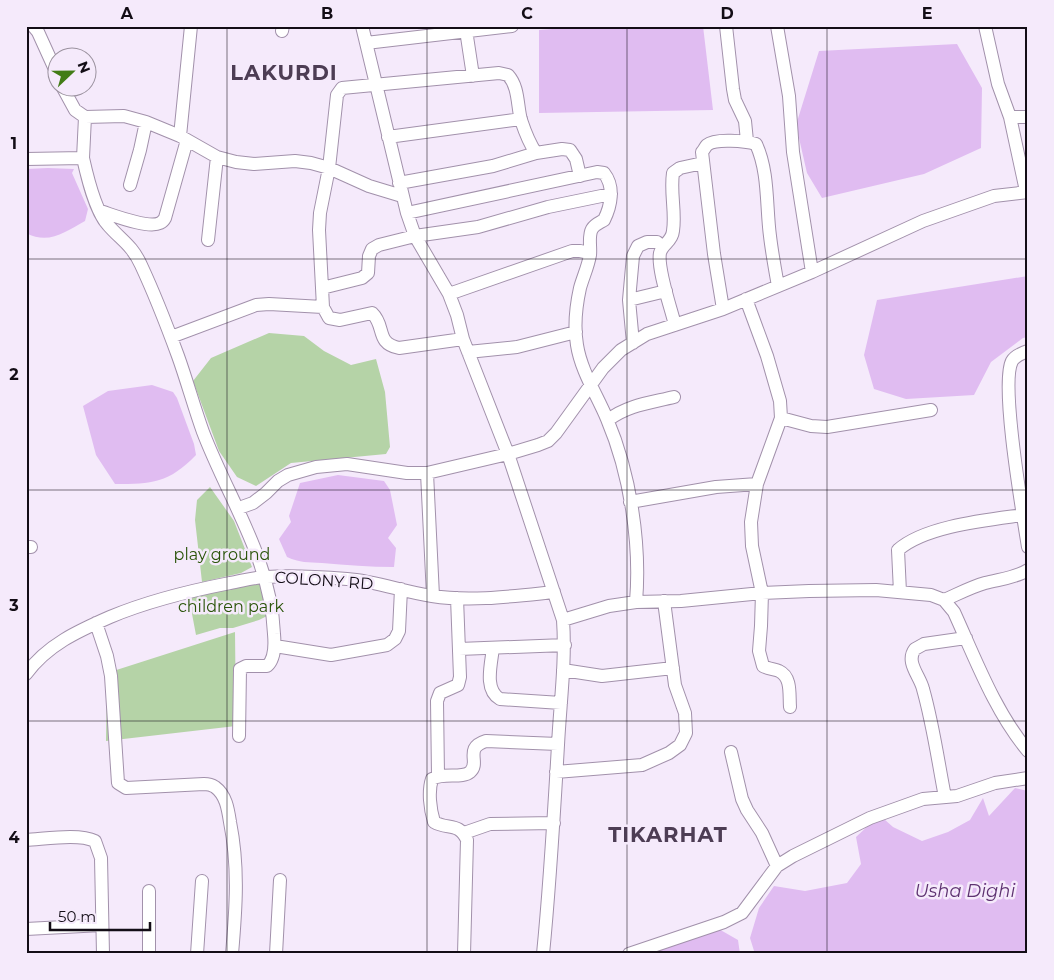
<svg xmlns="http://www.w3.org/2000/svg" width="1054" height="980" viewBox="0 0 1054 980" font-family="Montserrat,sans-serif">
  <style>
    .green { fill: #b5d3a7 }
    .water { fill: #e0bcf1 }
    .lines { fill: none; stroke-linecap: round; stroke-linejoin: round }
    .street-casing { stroke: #a291ab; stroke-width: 14 }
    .street { stroke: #fff; stroke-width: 12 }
    .grid { fill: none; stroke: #130d16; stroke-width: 1; stroke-opacity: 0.55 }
    .labels { text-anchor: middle; stroke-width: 5; stroke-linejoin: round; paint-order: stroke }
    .park-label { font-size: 16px; fill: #2a5409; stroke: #f5eafb }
    .street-label { font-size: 16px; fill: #130d16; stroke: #f5eafb }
    .water-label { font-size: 18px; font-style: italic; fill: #5e3271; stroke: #f5eafb }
    .district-label { font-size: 21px; font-weight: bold; letter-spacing: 1px; fill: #4d3d54; stroke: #f5eafb }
    .neatline { fill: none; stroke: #130d16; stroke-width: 2 }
    .grid-label { font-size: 16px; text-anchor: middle; font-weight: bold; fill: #130d16 }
  </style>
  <rect width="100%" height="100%" fill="#f5eafb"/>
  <!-- green -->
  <path class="green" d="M269,333l35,3 20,15 27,14 25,-6 9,33 5,55 -4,7 -95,9 -35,23 -19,-9 -18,-26 -26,-70 18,-23z
    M210,487l24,34 18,46 -11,6 -39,9 -7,-62 2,-20z
    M263,579l6,36 -10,5 -26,8h-13l-24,7 -7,-37z
    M235,632l1,94 -130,15 1,-68z"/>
  <!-- water -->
  <path class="water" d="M592,26h111l10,84 -174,3v-83z
    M957,44l25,44 -1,60 -57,26 -102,24 -15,-25 -11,-48 23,-74z
    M48,168l26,1 -2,4 16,36 -3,12c-20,11 -36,24 -59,12v-64z
    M1028,276v61l-5,1 -32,24 -17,33 -68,4 -32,-10 -10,-34 13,-55z
    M152,385l21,7 4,6 17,46 2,11c-27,28 -44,29 -81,29l-19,-29 -13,-49 25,-15z
    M338,475l46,6 6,9 7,35 -9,13 8,10 -2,19c-24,0 -48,-2 -72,-4 -14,-1 -22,0 -35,-6l-8,-18 12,-17 -2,-6 11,-33z
    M1015,788l13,3v163h-273l-5,-16 9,-30 15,-22 31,5 42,-8 14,-19 -5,-27 15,-14 13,-4 9,8 29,14 26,-9 22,-12 13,-22 6,18z
    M717,928l21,12 2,14h-105z"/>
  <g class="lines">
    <defs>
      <path id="street" d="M33,26l5,6 20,44
        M362,26l45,187 8,23 34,58 8,21 6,24 45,115 55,166c3,42 -3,84 -5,125 -4,70 -8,139 -15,209
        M726,26l7,63 2,11 10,21 2,20
        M777,26l12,70 4,56 19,120
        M985,26l13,58 12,33 16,74
        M466,30l7,46
        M282,31l1,-5
        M366,43l146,-17
        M63,88l12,22 10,7 39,-1 22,6 34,14 37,21 19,5 18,2 41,-3 16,2 18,5 40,18 33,10
        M1010,117h18
        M180,136l11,-110
        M388,137l133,-18
        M83,158l2,-41
        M26,159l57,-1c4,18 12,53 25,67 13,15 24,20 33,40 14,30 26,61 37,91 9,25 16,51 25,76 26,68 68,127 71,202 1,11 1,25 -7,32h-21l-6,3 -1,67
        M399,183l94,-17 43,-13
        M130,185l10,-35 6,-28
        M100,211c13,4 48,18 60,12 2,-1 4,-3 5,-5l22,-78
        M407,213l190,-41 7,1c11,14 7,33 0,47 -5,3 -9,4 -12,9 -4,7 -1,18 -2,26 -2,12 -7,22 -10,33 -4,18 -6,39 -3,57 4,26 20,50 30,74 23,54 34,124 29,183
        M208,240l9,-83
        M322,288l40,-10 6,-5 1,-17 3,-7 7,-4 36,-9 63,-9 70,-20 63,-13
        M449,294l123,-43h8l10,2
        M746,299l21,57 13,45 1,17 -24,66 -6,38 1,24 10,47 -1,33 -2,25 4,15c5,3 12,3 16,5 13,6 10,24 11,36
        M629,300l37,-9
        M723,309l-9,-55 -12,-102c2,-2 3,-5 5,-7 8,-7 39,-4 49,-1 13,28 10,62 14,92 2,17 5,33 8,50
        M675,325c-4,-17 -18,-56 -15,-72 2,-9 12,-11 13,-22 3,-19 -3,-38 0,-58l7,-5 23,-5
        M171,337l85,-32 13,-1 54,3
        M463,339l-64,9c-24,-5 -13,-22 -27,-35l-32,7 -11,-2 -6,-11 -4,-77 1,-17 9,-45 8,-73 5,-7 157,-15 9,2c11,12 9,30 13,45 4,12 8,23 15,33l26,-4 8,1 6,9 4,17
        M633,343l-4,-43 4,-44 5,-10 9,-4h10l6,5
        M1028,351c-6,2 -13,5 -16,10 -12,23 11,154 16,186
        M468,352l49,-5 59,-15
        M781,418l30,8 16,1 104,-17
        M608,420c20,-15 41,-17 66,-23
        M427,473l6,123
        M630,502l86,-15 41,-3
        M239,508l14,-5 13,-10 12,-12 10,-6 28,-8 31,-3 60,9h20l81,-19 30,-9 10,-4 8,-8 47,-65 18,-18 26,-16 76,-25 89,-37 111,-51 71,-25 34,-4
        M26,547h5
        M900,592l-2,-42c27,-24 89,-30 125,-35
        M944,600c14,-6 27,-13 41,-17 15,-4 30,-5 43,-13
        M563,620l46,-14 27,-4 45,-1 81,-8 47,-2 67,-1 55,5 13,5 10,12c21,46 41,100 74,139
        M96,623l11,33 4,20 7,107 8,5 78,-4c4,0 8,1 11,3 11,8 13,22 15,35 9,45 6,86 2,132
        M275,646l56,9 56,-10 8,-6 4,-8 2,-42
        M493,648c-2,17 -9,42 7,51l61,4
        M459,649l106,-4
        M563,670l39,6 71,-8
        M26,674c21,-29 52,-43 84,-57 38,-16 79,-26 120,-34 12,-2 25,-6 37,-6 27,-2 54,0 80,2 29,2 57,13 85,17 39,6 83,0 122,-4
        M731,752l11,47 5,11 15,23 15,33
        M556,772l86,-7 27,-12 11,-8 6,-12 -1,-20 -10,-28 -11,-84
        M438,775l-1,-74 3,-8 18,-8 2,-8 -3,-79
        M945,797c-7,-36 -12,-73 -22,-108 -3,-13 -18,-27 -8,-40l9,-5 42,-6
        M464,833l26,-9 64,-1
        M26,840c19,-1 53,-7 69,1l6,17 2,96
        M149,891v63
        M26,929l76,-4
        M197,954l5,-73
        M276,954l4,-74
        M464,954l3,-114c-8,-18 -19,-10 -33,-18 -4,-13 -6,-31 -2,-43 11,-7 30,0 38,-7 11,-9 -7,-24 16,-31l72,3
        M629,954l95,-32 18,-9 35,-47 16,-10 77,-38 53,-19 34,-3 38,-13 33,-5"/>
    </defs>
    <!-- street casing -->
    <use href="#street" class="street-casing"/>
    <!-- street -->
    <use href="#street" class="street"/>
  </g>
  <!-- grid -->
  <path class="grid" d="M227,26v928M427,26v928M627,26v928M827,26v928M26,259h1002M26,490h1002M26,721h1002"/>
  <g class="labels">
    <!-- park labels -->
    <g class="park-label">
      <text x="222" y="560">play ground</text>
      <text x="231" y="612">children park</text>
    </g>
    <!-- street labels -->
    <g class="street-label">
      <text transform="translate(324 580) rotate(4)" y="6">COLONY RD</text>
    </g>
    <!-- water labels -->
    <g class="water-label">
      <text x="965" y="897">Usha Dighi</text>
    </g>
    <!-- district labels -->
    <g class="district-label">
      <text x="284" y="80">LAKURDI</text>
      <text x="668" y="842">TIKARHAT</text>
    </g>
  </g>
  <!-- border -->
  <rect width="1054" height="980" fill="none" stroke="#f5eafb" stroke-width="55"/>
  <!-- north arrow -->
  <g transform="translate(72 72) rotate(68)"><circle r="24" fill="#f5eafb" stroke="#9b929f"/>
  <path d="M0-4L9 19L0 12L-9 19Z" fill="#427c16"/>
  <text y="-8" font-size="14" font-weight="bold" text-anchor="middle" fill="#130d16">N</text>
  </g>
  <!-- scale -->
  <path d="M50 922v8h100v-8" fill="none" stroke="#130d16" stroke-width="2.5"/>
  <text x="58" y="922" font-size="15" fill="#130d16" stroke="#f5eafb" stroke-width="4" paint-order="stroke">50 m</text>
  <rect x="28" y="28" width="998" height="924" class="neatline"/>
  <g class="grid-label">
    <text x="127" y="19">A</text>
    <text x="327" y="19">B</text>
    <text x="527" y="19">C</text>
    <text x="727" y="19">D</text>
    <text x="927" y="19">E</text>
    <text x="14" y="149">1</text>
    <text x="14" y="380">2</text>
    <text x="14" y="611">3</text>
    <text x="14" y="843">4</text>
  </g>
</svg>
